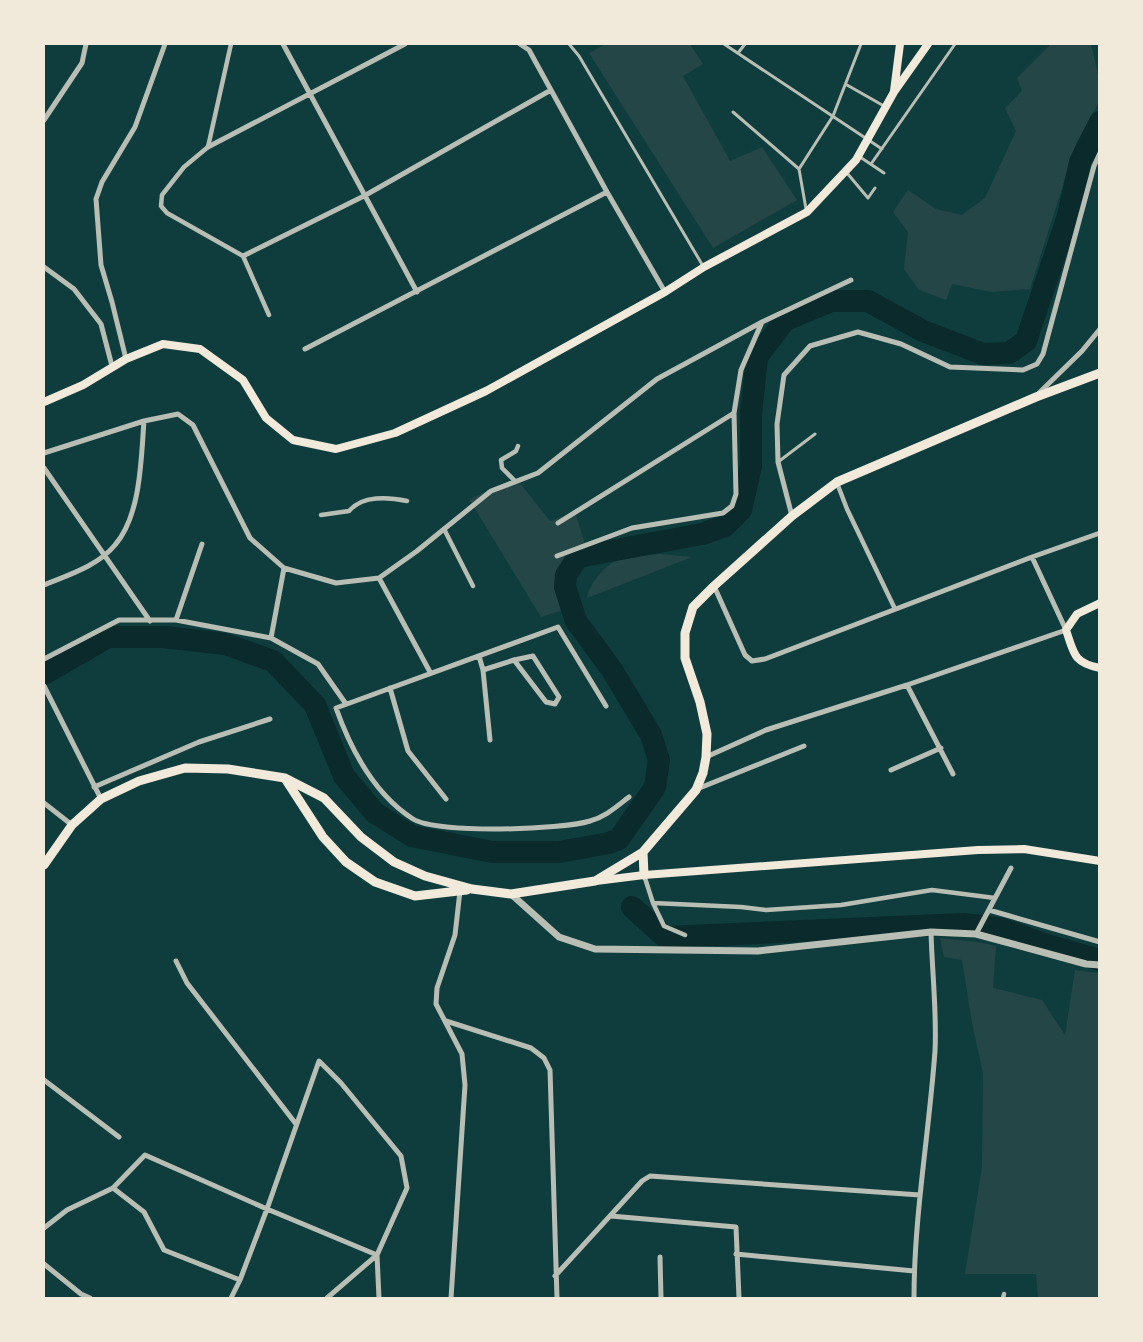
<svg xmlns="http://www.w3.org/2000/svg" width="1143" height="1342" viewBox="0 0 1143 1342" font-family="'DejaVu Sans',sans-serif">
  <style>
    .green { fill: #244646 }
    .lines { fill: none; stroke-linecap: round; stroke-linejoin: round }
    .river { stroke: #0a2a2b; stroke-width: 22 }
    .service { stroke: #b8beb3; stroke-width: 3 }
    .pedestrian { stroke: #b8beb3; stroke-width: 4.5 }
    .minor { stroke: #b8beb3; stroke-width: 5 }
    .tertiary { stroke: #b8beb3; stroke-width: 7 }
    .secondary { stroke: #f1e9da; stroke-width: 8 }
    .primary { stroke: #f1e9da; stroke-width: 9 }
  </style>
  <rect width="100%" height="100%" fill="#0f3d3e"/>
  <!-- green -->
  <path class="green" d="M606,44h84l13,20 -20,12 47,85 32,-14 35,53 -84,48 -124,-195z
    M1051,44h40l8,34v24l-23,42 -46,145 -39,3 -39,-8 -6,16 -27,-10 -15,-21 4,-37 -15,-20 15,-22 28,19 26,6 23,-17 31,-67 -11,-23 17,-17 -5,-13z
    M519,482l31,39 25,-9 10,32 -15,5c-12,27 -15,32 -4,60l-25,8 -72,-118 26,-11z
    M660,554l32,3 -105,41c2,-16 23,-38 38,-42 11,-2 24,-1 35,-2z
    M940,938l38,4 18,4 -3,42 49,12 23,35 10,-65 24,3v325h-61l-2,-24h-71l17,-107 1,-94 -11,-50 -10,-63 -18,-3z"/>
  <g class="lines">
    <!-- river -->
    <path class="river" d="M44,674l64,-37h56l61,7 48,17 42,44 29,71 31,37 37,23 80,16h67l50,-9 10,-4 36,-52 4,-27 -8,-25 -39,-65 -36,-49 -11,-34 1,-12 12,-18 124,-23 23,-8 16,-16 10,-44v-52l6,-57 28,-37 46,-19h37l55,30 60,23 26,-1 17,-12 42,-125 12,-54 20,-40
      M632,907l33,30 299,-13 39,5 44,16 53,15"/>
    <!-- service -->
    <path class="service" d="M569,44l10,12 124,210
      M724,44l158,105
      M738,53l7,-9
      M847,85l37,21
      M733,112l66,57 7,40
      M860,157l24,16
      M871,164l84,-120
      M799,169l34,-53 28,-72
      M847,173l21,25 7,-10
      M778,462l37,-28"/>
    <!-- pedestrian -->
    <path class="pedestrian" d="M231,44l-23,103 -24,20 -22,28 -1,11 6,7 76,43 26,59
      M515,481l-13,-13 -1,-8 15,-9 2,-5
      M837,483l10,26 48,100
      M321,515l28,-4c13,-16 40,-14 58,-10
      M444,529l29,57
      M644,875l9,28 11,23 21,9
      M653,903l88,4 25,3 75,-5 91,-15 63,8
      M1003,1298l1,-4"/>
    <!-- minor -->
    <path class="minor" d="M283,44l134,248
      M520,44l9,6 78,142 58,100
      M44,120l38,-57 4,-19
      M208,147l197,-103
      M243,256l121,-60 187,-106
      M44,267l30,22 27,35 11,42
      M305,349l302,-157
      M126,359l-14,-57 -11,-37 -5,-66 6,-17 33,-55 30,-83
      M1039,393l43,-42 18,-22
      M44,453l100,-32 34,-7 15,11 57,113 34,30 52,15 43,-5 38,-27 74,-60 47,-18 119,-94 105,-57 89,-42
      M44,468l106,153
      M792,516l-14,-54 -1,-38 7,-49 26,-29 48,-14 43,12 49,23 73,3 14,-6 6,-10 51,-188 6,-13
      M558,523l176,-110
      M557,556l75,-28 91,-15 9,-7 4,-12 -2,-81 7,-43 21,-48
      M379,578l51,94
      M44,585c24,-10 54,-19 71,-40 26,-30 26,-86 29,-124
      M714,586l31,69 7,6 13,-2 267,-102 68,-24
      M176,620l26,-76
      M271,638l13,-70
      M479,656l4,14 7,70
      M44,659l75,-39h57l95,18 47,26 28,40
      M483,670l31,-10 19,-4 26,41 -4,7 -9,-2 -32,-42
      M907,685l46,89
      M44,686l57,113
      M390,688l18,63 38,48
      M606,706l-48,-79 -222,81c15,42 38,86 77,111 24,15 148,11 177,2 15,-4 26,-14 39,-24
      M706,757l60,-27 141,-45 159,-55 -34,-73
      M891,770l50,-22
      M94,787l105,-45 71,-23
      M697,789l107,-43
      M44,803l28,22
      M989,910l111,32
      M976,934l35,-66
      M176,961l11,22 109,141
      M446,1021l85,27 13,10 6,12 7,228
      M44,1080l75,57
      M113,1188l31,24 20,38 76,30
      M611,1216l125,11 3,71
      M44,1228l23,-18 46,-22 32,-33 122,54 110,46
      M736,1254l178,17
      M660,1257l1,41
      M44,1264l37,30 9,4
      M555,1276l87,-95 8,-5 270,19
      M231,1298l9,-18 27,-71 52,-148 22,22 60,73 6,32 -30,67 2,43
      M327,1298l50,-43
      M451,1298l14,-213 -3,-31 -26,-50 1,-16 18,-53 5,-44
      M914,1298c0,-82 15,-164 21,-247 2,-38 -3,-80 -4,-119"/>
    <!-- tertiary -->
    <path class="tertiary" d="M511,894l48,43 36,12 163,2 173,-19 45,2 110,30 14,1"/>
    <!-- secondary -->
    <path class="secondary" d="M894,91l6,-47
      M44,402l39,-17 43,-26 37,-15 37,5 43,31 23,38 27,22 43,9 59,-16 91,-42 179,-99 39,-25 103,-55 49,-52 38,-68 34,-48
      M1100,603l-23,11 -11,16c8,23 7,33 34,38
      M596,881l48,-6 334,-25 46,-1 76,12"/>
    <!-- primary -->
    <path class="primary" d="M286,780l37,57 23,25 29,20 40,14 52,-6
      M643,852l1,23
      M44,865l28,-40 29,-26 38,-18 46,-13 43,1 57,9 39,20 37,39 33,25 31,14 47,13 39,5 84,-13 48,-29 53,-62 7,-17 3,-16 1,-23 -7,-32 -15,-44v-25l8,-26 21,-21 78,-70 45,-34 199,-85 64,-24"/>
  </g>
  <!-- border -->
  <rect width="1143" height="1342" fill="none" stroke="#f1e9da" stroke-width="90"/>
</svg>
